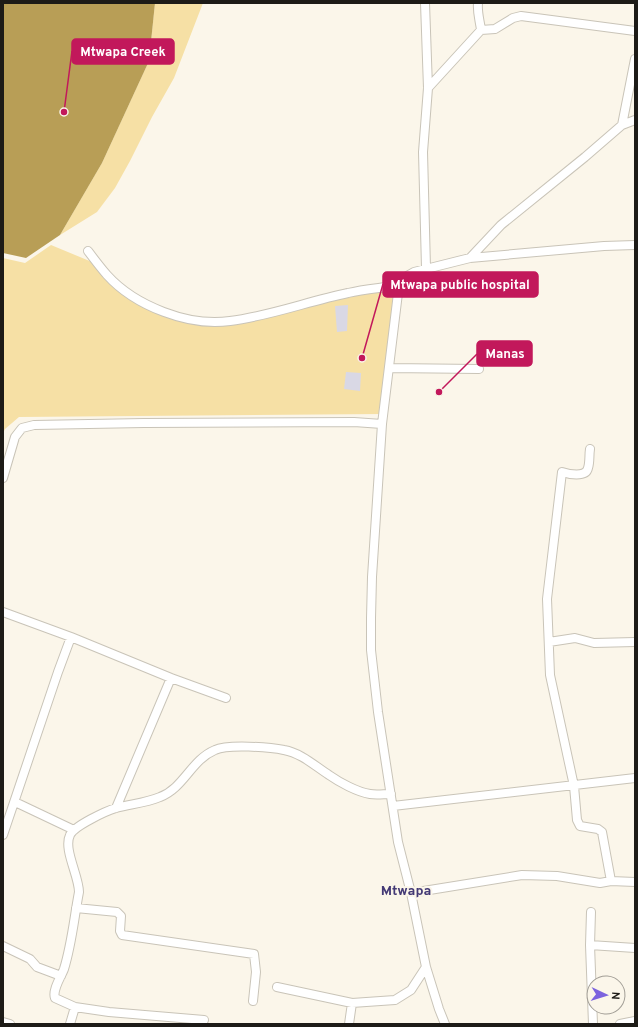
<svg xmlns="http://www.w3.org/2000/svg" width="638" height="1027" viewBox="0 0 638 1027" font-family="Overpass,sans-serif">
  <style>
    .green { fill: #f6e0a5 }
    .water { fill: #b89e56 }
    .building { fill: #d9d8e5 }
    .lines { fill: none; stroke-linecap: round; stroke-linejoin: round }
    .street-casing { stroke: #c9c4b8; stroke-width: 10 }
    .street { stroke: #fff; stroke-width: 8 }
    .labels { text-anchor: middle; stroke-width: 4; stroke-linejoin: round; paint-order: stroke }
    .quarter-label { font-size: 14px; font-weight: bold; fill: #433975; stroke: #fbf6ea }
    .leader { fill: none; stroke: #c2185b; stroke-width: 1.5 }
    .callout-dot { fill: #c2185b; stroke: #fbf6ea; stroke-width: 1.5 }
    .callout { fill: #c2185b; stroke: #c2185b; stroke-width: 1.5 }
    .callout-label { font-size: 13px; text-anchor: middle; font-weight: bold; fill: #fff }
  </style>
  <rect width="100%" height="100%" fill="#fbf6ea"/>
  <!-- green -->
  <path class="green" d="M155,3h48l-29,75 -22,39 -22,44 -15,27 -18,24 -37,23 42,-72 47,-102z
    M51,245l41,17 28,28 80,34 194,-37 -10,127 -365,3 -14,12 -2,4v-175l22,5z"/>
  <!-- water -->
  <path class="water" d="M3,3h152l-6,58 -47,102 -42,72 -34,23 -23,-5z"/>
  <!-- building -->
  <path class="building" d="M348,305l-1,26 -10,1 -2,-26z
    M346,372l15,1 -1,18 -16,-2z"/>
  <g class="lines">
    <defs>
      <path id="street" d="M425,3l3,85 -5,64 3,116
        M478,3c-1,10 2,18 3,27
        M428,88l53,-58 14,-1 18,-11 8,-2 114,15
        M622,125l13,-5
        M88,251c6,8 12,16 19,24 28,31 82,52 123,46 40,-5 79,-20 118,-28 17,-4 34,-5 51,-8
        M470,258l31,-33 84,-68 37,-32 13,-66
        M389,368l90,1
        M590,449c-1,6 0,13 -2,19 -2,10 -20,6 -26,4l-15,127 3,76 24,111 3,34 3,6 18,3 4,3 9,49
        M3,478l12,-41 7,-9 12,-3 110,-2 210,-1 28,2
        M3,612l68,25 100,41 55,20
        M549,642l26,-4 19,5 41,-1
        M15,802l59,28
        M393,806l242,-28
        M116,808l55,-130
        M3,835l55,-163 13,-35
        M411,893l111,-18 35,1 43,7 11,-2 24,1
        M76,908l41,4 4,4 -1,15 2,4 132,19 2,18 -3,29
        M591,912l-1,33 3,79
        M590,945l45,3
        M3,946l27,13 7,8 24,9
        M277,987l75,16 43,-3 16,-10 15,-23
        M204,1020l-95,-8 -34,-5 -20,-9c-3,-8 6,-21 9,-29 8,-26 10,-51 15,-77 0,-16 -16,-43 -9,-57 4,-9 36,-24 46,-27 15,-4 30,-5 44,-11 24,-9 31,-37 55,-47 12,-6 55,-3 69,0 17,3 31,16 45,25 10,7 28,17 41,19 6,1 14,0 21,0
        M3,1022l7,2
        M70,1024l5,-17
        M349,1024l3,-21
        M445,1024l-6,-15 -13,-42 -15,-74 -13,-51 -20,-130 -7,-62v-32l1,-41 10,-153 17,-139 8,-9 7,-4 56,-14 134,-12 31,-1
        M620,1024l15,-3"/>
    </defs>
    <!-- street casing -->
    <use href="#street" class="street-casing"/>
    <!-- street -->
    <use href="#street" class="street"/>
  </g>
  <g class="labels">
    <!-- quarter labels -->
    <g class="quarter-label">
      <text x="406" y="895">Mtwapa</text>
    </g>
  </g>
  <!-- callouts -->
  <path class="leader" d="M64 112L72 51M362 358L383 284M439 392L477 354"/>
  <g class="callout-dot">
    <circle cx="64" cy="112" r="4"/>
    <circle cx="362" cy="358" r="4"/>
    <circle cx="439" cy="392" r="4"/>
  </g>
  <g class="callout">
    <rect x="72" y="39" width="102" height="25" rx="4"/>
    <rect x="383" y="272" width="155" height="25" rx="4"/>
    <rect x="477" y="341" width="55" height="25" rx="4"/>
  </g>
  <g class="callout-label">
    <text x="123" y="56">Mtwapa Creek</text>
    <text x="460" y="289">Mtwapa public hospital</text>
    <text x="505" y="358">Manas</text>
  </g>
  <!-- border -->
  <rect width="638" height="1027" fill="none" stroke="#1d1b17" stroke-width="8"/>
  <!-- north arrow -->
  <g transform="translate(606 995) rotate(94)"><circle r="19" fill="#fbf6ea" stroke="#a29e96"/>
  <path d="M0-3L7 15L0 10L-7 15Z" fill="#7c63de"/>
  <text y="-6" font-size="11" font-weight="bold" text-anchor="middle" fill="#1d1b17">N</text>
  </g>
</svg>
